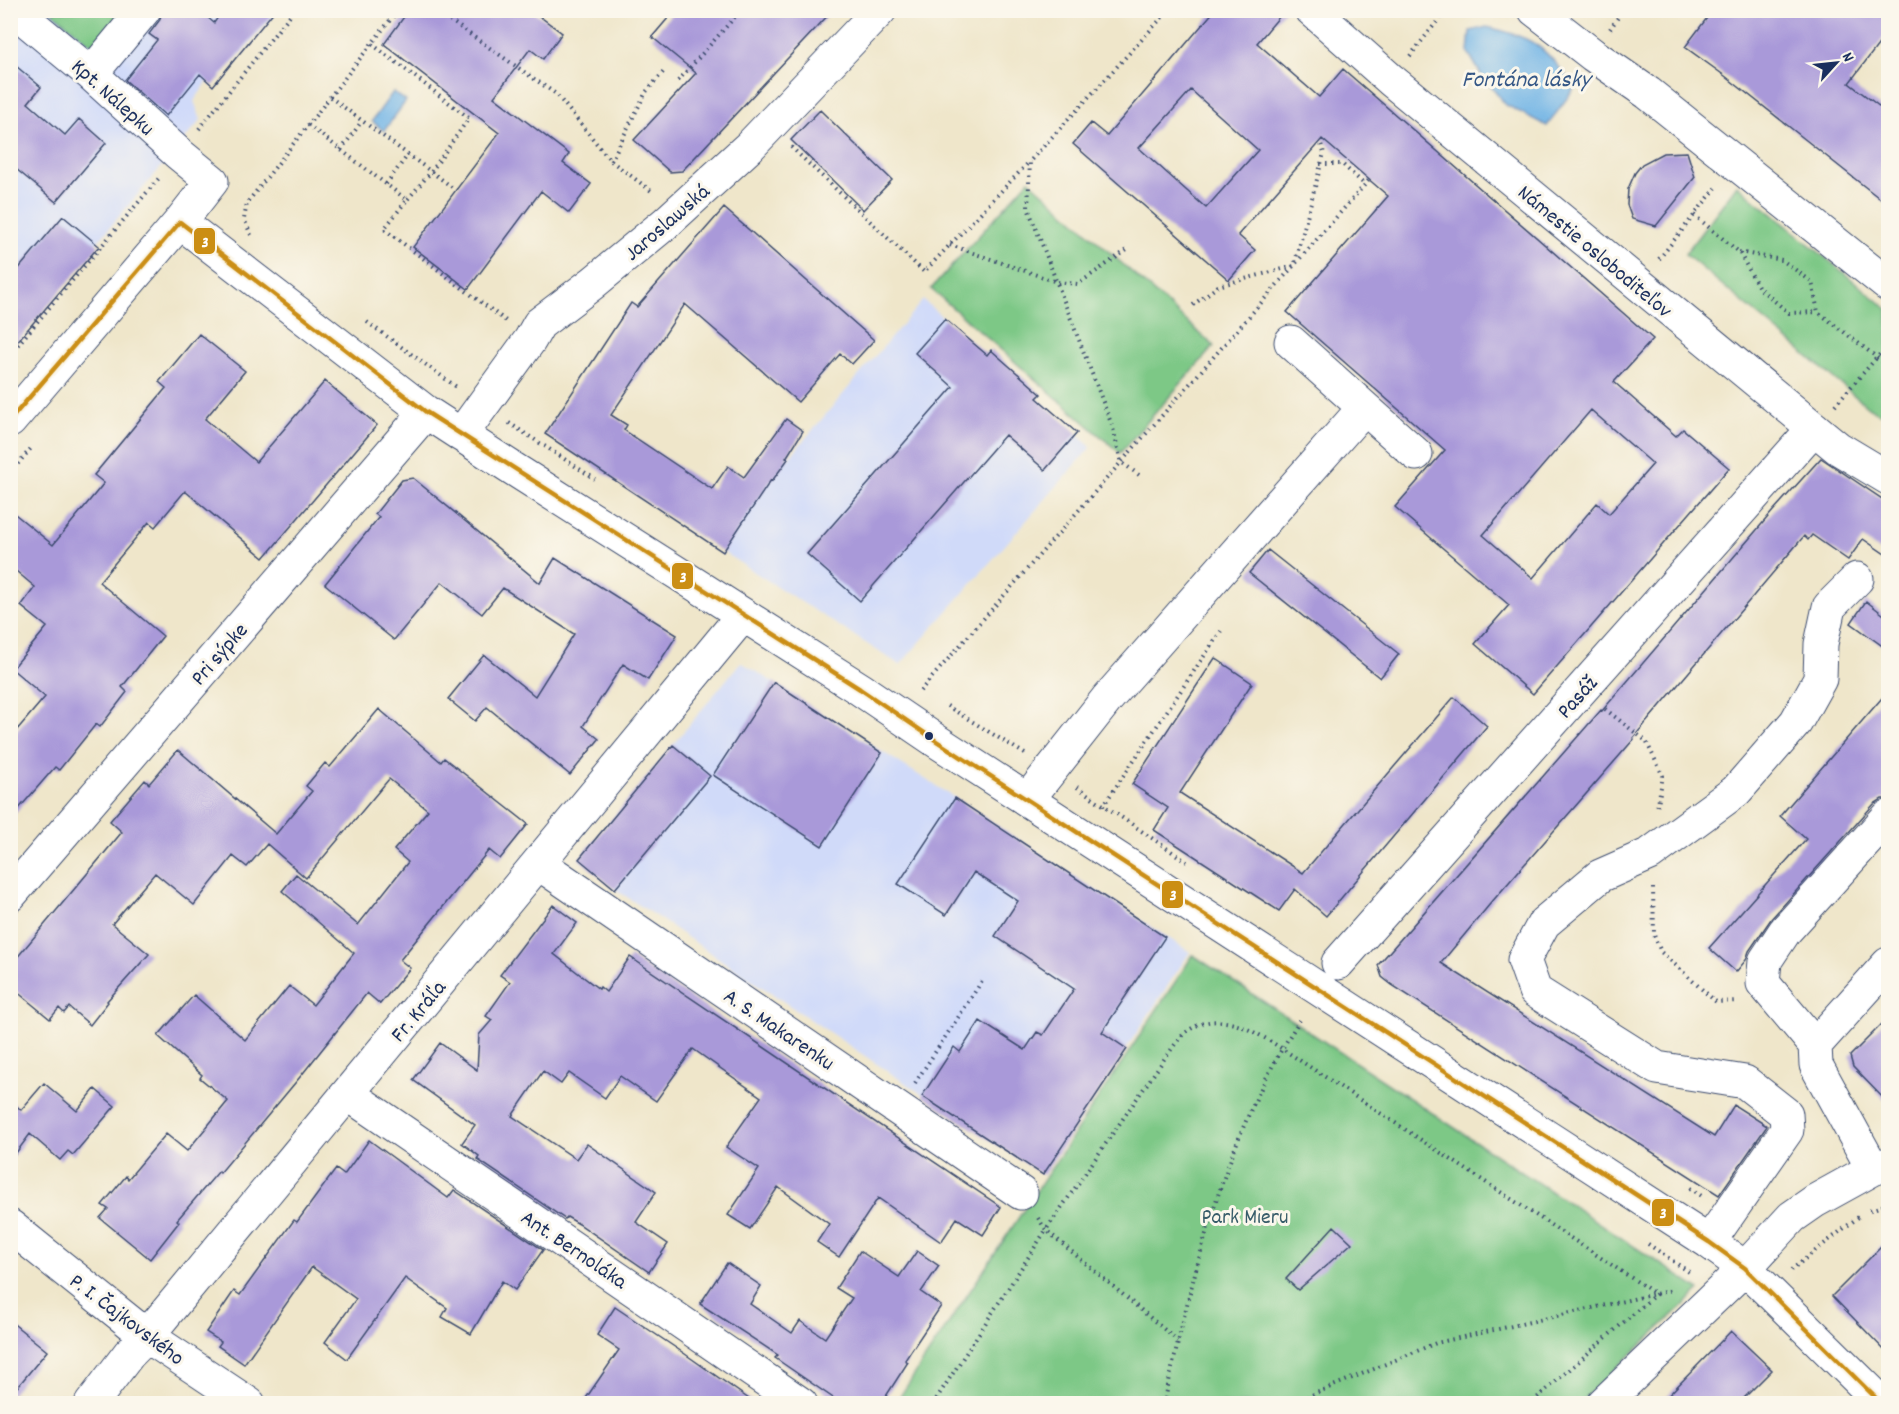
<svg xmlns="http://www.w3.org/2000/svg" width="1899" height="1414" viewBox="0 0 1899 1414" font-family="Dekko,sans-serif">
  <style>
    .built { fill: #d0daf9 }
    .green { fill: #7dc886; stroke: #4c7c72; stroke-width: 1.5 }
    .water { fill: #70b3e5; stroke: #4671a2; stroke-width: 1.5 }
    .building { fill: #a999d9; fill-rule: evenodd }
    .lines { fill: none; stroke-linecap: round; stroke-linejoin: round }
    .minor-casing { stroke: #3b4a6e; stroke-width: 35 }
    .path { stroke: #3b4a6e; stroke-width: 4; stroke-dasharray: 1.5 4.5; stroke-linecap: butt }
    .minor { stroke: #fff; stroke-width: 33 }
    .bus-1-casing { stroke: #fbf7ec; stroke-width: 9 }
    .bus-1 { stroke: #cb8e13; stroke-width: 4.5 }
    .bus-dot { fill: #1b2f5e; stroke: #fbf7ec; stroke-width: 2 }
    .labels { text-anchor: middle; stroke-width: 6; stroke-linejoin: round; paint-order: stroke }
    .street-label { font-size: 22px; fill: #1b2f5e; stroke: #fbf7ec }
    .park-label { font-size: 22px; fill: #385d6a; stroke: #fbf7ec }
    .water-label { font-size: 24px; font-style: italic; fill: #355786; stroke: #fbf7ec }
    .line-badge { stroke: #fbf7ec; stroke-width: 2 }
    .badge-label { font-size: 16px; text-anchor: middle; font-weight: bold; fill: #fff }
  </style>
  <rect width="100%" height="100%" fill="#fbf7ec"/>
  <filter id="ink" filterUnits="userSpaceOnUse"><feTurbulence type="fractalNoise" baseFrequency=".0167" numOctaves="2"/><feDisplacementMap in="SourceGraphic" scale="12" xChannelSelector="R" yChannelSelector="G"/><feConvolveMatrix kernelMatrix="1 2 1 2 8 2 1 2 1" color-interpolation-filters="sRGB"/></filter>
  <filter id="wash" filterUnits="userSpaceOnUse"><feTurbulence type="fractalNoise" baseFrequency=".008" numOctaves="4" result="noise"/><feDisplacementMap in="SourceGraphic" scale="24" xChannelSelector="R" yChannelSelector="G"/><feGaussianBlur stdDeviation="1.35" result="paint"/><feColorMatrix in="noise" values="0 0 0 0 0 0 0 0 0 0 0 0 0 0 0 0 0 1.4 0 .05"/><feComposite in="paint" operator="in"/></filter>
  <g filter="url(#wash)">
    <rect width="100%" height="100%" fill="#efe6ca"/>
    <!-- built -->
    <path class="built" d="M11,11h266l-64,75 -5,-5 -14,20 7,19 -190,224z
      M923,300l63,55 5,-5 50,44 -4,5 54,48 -191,218 -177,-113 41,-62 24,-31z
      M741,662l214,136 235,154 -147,223 -428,-286 -36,-30z"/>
    <!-- green -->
    <path class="green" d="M51,11h84l-34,42z
      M1029,180l185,166 -94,107 -189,-164z
      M1737,185l151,124v110l-20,-12 -183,-153z
      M1193,955l507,335 -121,113 -684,1z"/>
    <!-- water -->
    <path class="water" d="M1487,27c51,11 57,21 88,60l-28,39 -41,-21 -24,-29 -14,-24 2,-21z
      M393,92l13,9 -22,30 -12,-10z"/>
    <g id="blocks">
      <!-- building -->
      <path class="building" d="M163,10h36l15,13 9,-13h52l-62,76 -13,-12 -34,42 -41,-36 32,-40 -8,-6 10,-13z
        M409,10h122l31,23 -19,26 -13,-10 -36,48 75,57 -6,9 28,21 -22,29 -28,-22 -73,98 -55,-42 86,-114 -115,-89z
        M675,10h158l-151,161 -12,1 -36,-32 62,-67 -44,-36z
        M1215,10h70l-28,33 62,54 24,-28 310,270 -39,43 62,54 7,-7 46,39 -196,226 -58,-50 34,-39 -114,-98 50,-57 -158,-138 101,-116 -66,-57 -84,96 17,15 -26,30 -156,-136 18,-21 16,13zM1191,90l67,60 -52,58 -67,-60zM1591,410l62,54 -44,50 -12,-11 -64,75 -50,-43z
        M1713,10h175v22l-39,51 39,30v92l-163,-129 -40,-29z
        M10,61l31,26 -13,16 37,32 14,-16 27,24 -50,59 -46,-38z
        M820,110l72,70 -29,30 -72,-70z
        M1687,152l8,25 -39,49 -24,-7 -5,-14 1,-16 7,-16 7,-9 21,-11z
        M724,208l150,132 -22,24 -12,-10 -42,48 -113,-98 -74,111 16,10 -3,5 88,59 16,-23 16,11 42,-58 17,12 -17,27 2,1 -16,22 -1,-1 -48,72 -178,-118 86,-131 6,4z
        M63,216l36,30 -89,104v-71z
        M945,319l42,36 4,-5 50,44 -4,4 40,35 -32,37 -40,-35 -145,166 -53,-47 146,-167 -38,-34z
        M199,334l46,37 -40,48 51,43 69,-81 52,44 -113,133 -79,-67 -30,36 -6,-5 -50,60 64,54 -41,51 5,5 -27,35 -4,-3 -37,46 -4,-3 -45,52v-81l35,-41 -33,-28 35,-42 -26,-21 14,-19 -25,-21v-56l43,35 51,-62 -10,-8 72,-87 -7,-6z
        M1821,458l67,45v53l-25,-17 -15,21 -36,-25 -4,5 -4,-4 -171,202 1,1 -144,165 -49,59 273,174 20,-32 33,21 -48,69 -327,-210 -10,-8 -4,-12 223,-255 1,1 171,-200z
        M413,478l127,105 15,-25 122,77 -29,45 -25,-16 -40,62 16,13 -29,36 -83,-68 -12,14 -27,-22 36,-44 51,41 39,-62 -71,-46 -21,26 -40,-32 -48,58 -69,-56 54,-67 -4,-3 27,-34z
        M1268,550l131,104 -19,24 -131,-105z
        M1866,601l22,17v32l-37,-27z
        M1215,658l37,25 -72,110 123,80 151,-176 33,29 -161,190 -31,-27 -16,22 -125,-81 14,-22 -36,-24z
        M774,682l108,71 -60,93 -109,-71z
        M1888,691v108h-6l-8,5 -103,115 -22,32 -3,9 -10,12 -27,-24 97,-109 -26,-23z
        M379,709l62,53 3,-4 84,66 -28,35 -11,-9 -89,110 10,8 -30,36 -13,-11 -67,84 -80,96 -1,-2 -42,49 2,2 -29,37 -50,-41 8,-9 -6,-4 24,-29 2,3 38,-45 21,17 41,-50 -28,-23 2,-3 -44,-39 36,-41 51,45 44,-54 24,19 41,-52 -72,-62 14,-17 62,51 50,-63 -14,-12 34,-40 -39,-31 -83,99 -39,-34 -20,23 -14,-11 -39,49 -39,-32 -43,51 37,30 -42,47 1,1 -18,23 -21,-18 -5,6 -5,-5 -9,11 -40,-33v-20l112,-134 -12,-11 35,-41 4,4 29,-34 98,84 36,-43 -6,-5 19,-23 5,4z
        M673,745l37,31 -95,113 -36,-30z
        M955,798l210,139 -63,95 25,17 -84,126 -121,-79 32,-49 6,5 20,-31 45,29 12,-18 6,3 31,-46 -79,-53 23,-35 -44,-29 -28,43 -48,-31z
        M553,905l24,18 -23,31 19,15 26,20 1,-2 6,5 24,-35 371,250 -18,28 -26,-17 -16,24 -63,-44 -39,59 -22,-15 12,-18 -51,-37 -28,42 -22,-14 31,-46 -33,-22 35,-50 -68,-48 -37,52 -36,-25 -15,22 -36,-25 -8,11 -18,-13 -31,45 64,43 11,-15 69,48 -20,30 32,22 -19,28 -70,-48 -12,-7 -2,2 -88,-60 2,-3 -17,-13 13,-18 -62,-45 27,-37 37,27 2,-35 13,-15 -6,-4 24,-34 -10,-7z
        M1888,1018v85l-35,-36 -3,-11z
        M44,1083l33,28 18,-22 20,17 -42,49 -5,-4 -8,9 -30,-26 -20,27v-61l11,10z
        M369,1140l79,58 6,-8 89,60 -28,40 -13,-9 -31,53 -29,-17 5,-9 -42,-30 -58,81 -22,-17 31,-43 -44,-32 -68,97 -26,-18 3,-4 -15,-10 28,-41 6,4 54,-75 3,2 39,-53 8,6z
        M1334,1226l18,17 -54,47 -12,-11z
        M1888,1240v114l-56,-58z
        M860,1251l39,26 18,-26 22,15 -18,26 20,14 -36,54 3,2 -27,42h-39l-67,-46 3,-3 -78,-51 27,-41 34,23 -11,18 42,29 8,-12 25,17 27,-40 -16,-10z
        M615,1307l70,47 71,50h-174l37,-54 -22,-15z
        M10,1321l37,30 -37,45z
        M1731,1331l41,39 -34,34h-78z"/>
    </g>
  </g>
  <g filter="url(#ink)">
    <use href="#blocks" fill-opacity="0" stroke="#3b4a6e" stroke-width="1.5"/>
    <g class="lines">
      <defs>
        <path id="minor" d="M1312,10l79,70 447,368 50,30
          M1535,10l58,45 55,38 240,192
          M91,74l53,-64
          M180,222l246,190 86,56 348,221 78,53 771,500 36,26 138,136
          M1291,342l125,112
          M10,421l170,-199 32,-41 -33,-27 -88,-80 -77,-64
          M461,435l69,-95 9,-16 54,-41 74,-61 82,-75 131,-137
          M1028,799l79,-100 257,-291
          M538,863l483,330
          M10,895l416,-483
          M1338,963l476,-535
          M1815,1045l-52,-62 2,-22 20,-30 103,-114
          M348,1094l453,310
          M1873,1169l-57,-104 -1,-20 73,-81
          M10,1226l137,110 102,68
          M1709,1242l78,-112 -1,-16 -41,-32 -88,-14 -122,-77 -11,-31 20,-37 56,-47 50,-22 86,-63 60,-69 24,-43 1,-35 8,-37 28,-28
          M91,1404l38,-50 18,-18 596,-721
          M1603,1404l142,-136 47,-51 23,-16 58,-32 15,-5"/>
      </defs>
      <!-- minor casing -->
      <use href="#minor" class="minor-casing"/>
      <!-- path -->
      <path class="path" d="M435,10l121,84 55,67 43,32
        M1610,29l13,-19
        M372,44l97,74 -38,54 -24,28
        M1410,56l36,-46
        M678,81l63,-71
        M330,97l126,93
        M308,125l99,75 -23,29 122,92
        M199,129l95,-119
        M791,147l133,125 106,-111
        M341,150l21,-29
        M611,161l35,-69 19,-22
        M1320,164h22l23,21
        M386,184l22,-29
        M1694,215l45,37 20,36 30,25 29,-1
        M251,235l-7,-16 3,-16 151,-193
        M950,245l107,37 21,2 52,-36
        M1739,252l43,8 30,22 6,30 70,54
        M1659,259l57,-71
        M1193,305l25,-19 76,-20 30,-113 -4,-12
        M367,322l91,66
        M10,354l150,-177
        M1835,405l53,-60
        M509,423l86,56
        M10,473l23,-27
        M1139,475l-18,-13 -8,-34 -85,-220 2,-47 139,-151
        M920,691l449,-511
        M947,706l78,48
        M1605,709l41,32 17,35 -6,33
        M1077,787l110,75
        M1103,806l118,-175
        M1653,888l1,47 7,17 55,50 21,-1
        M915,1083l69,-105
        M1690,1188l13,9
        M1870,1210l18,-6
        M1038,1218l8,12 132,111
        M1648,1244l44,30
        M1791,1270l70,-55
        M10,1400l5,4
        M933,1404l113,-174 121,-175c6,-7 11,-16 18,-22 32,-26 67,-3 96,15l375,246 -126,110
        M1164,1404c30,-134 61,-272 138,-387
        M1290,1404l146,-61 237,-53"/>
      <!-- minor -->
      <use href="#minor" class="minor"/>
      <defs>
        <path id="bus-1" d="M10,420l170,-198 246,190 434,277 78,53 771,500 36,26 137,136"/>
      </defs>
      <!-- bus-1 casing -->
      <use href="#bus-1" class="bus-1-casing"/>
      <!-- bus-1 -->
      <use href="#bus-1" class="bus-1"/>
    </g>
  </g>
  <!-- markers -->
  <circle class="bus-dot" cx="929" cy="736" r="5"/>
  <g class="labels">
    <!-- street labels -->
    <g class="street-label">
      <text transform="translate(114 96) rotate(42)" y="8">Kpt. Nálepku</text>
      <text transform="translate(666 221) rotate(-41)" y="8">Jaroslawská</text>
      <text transform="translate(1596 250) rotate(40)" y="8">Námestie osloboditeľov</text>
      <text transform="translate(218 653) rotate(-49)" y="8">Pri sýpke</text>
      <text transform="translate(1576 696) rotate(-48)" y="8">Pasáž</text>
      <text transform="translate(417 1010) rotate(-50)" y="8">Fr. Kráľa</text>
      <text transform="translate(780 1028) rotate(34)" y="8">A. S. Makarenku</text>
      <text transform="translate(575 1248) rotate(34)" y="8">Ant. Bernoláka</text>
      <text transform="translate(128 1318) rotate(37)" y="8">P. I. Čajkovského</text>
    </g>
    <!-- park labels -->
    <g class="park-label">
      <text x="1245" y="1223">Park Mieru</text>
    </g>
    <!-- water labels -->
    <g class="water-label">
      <text x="1526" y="86">Fontána lásky</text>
    </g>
  </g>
  <g class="line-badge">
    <rect x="193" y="227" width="23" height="28" rx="6" fill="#cb8e13"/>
    <rect x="671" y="562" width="23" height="28" rx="6" fill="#cb8e13"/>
    <rect x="1161" y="880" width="23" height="29" rx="6" fill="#cb8e13"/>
    <rect x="1651" y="1198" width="24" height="29" rx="6" fill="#cb8e13"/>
  </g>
  <g class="badge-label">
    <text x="205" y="247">3</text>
    <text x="683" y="582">3</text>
    <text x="1173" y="900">3</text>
    <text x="1663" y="1218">3</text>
  </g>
  <!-- margin -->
  <rect width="1899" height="1414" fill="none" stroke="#fbf7ec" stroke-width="36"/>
  <!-- north arrow -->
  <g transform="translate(1836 63) rotate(63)" stroke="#fbf7ec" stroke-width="4.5" paint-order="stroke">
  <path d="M0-4.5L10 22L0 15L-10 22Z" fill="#1b2f5e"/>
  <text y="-9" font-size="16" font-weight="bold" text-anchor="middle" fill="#1b2f5e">N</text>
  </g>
</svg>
